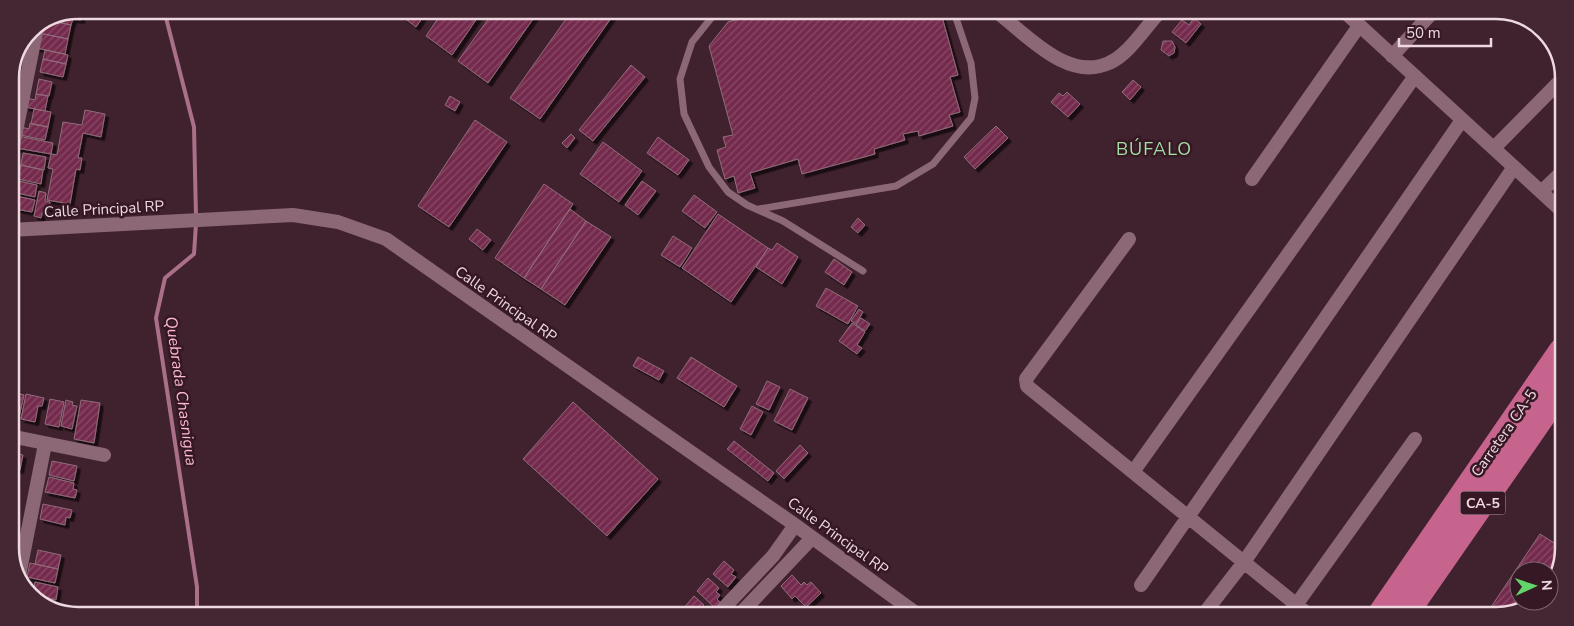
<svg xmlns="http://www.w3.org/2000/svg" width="1574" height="626" viewBox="0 0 1574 626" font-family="'Nunito Sans',sans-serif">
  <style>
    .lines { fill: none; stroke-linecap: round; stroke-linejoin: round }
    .stream { stroke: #aa7089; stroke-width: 4 }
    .building { fill: url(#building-hatch); stroke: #916c7a; filter: url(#shadow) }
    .service { stroke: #8c6775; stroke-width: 7 }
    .minor { stroke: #8c6775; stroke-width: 14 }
    .trunk { stroke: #c6648e; stroke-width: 24 }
    .labels { text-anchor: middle; stroke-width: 5; stroke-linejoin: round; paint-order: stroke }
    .shield { fill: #351824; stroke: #b69fa8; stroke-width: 1 }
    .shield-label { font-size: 14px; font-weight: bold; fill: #eed9e1 }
    .street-label { font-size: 15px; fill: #eed9e1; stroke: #351824 }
    .water-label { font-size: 16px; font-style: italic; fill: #fbb8d1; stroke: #351824 }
    .quarter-label { font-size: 18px; letter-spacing: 1px; fill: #a4dea4; stroke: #351824 }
    .rim { fill: none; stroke: #eed9e1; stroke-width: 2.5 }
  </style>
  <defs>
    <pattern id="building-hatch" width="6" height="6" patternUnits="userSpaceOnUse" patternTransform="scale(1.25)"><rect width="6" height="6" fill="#742c4d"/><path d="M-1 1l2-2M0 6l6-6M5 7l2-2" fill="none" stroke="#884a66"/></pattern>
    <filter id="shadow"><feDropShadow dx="3.5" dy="3.5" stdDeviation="0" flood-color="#0009"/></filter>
  </defs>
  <rect width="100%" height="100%" fill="#40212e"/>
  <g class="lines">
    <!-- stream -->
    <path class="stream" d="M164,10l30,117 2,90
      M196,224l-2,30 -29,24 -9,40 41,269v24"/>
  </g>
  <!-- building -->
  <path class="building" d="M75,11l7,2 -1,7 -8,-1 -2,6 -19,-4z
    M395,11h32l-11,16z
    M443,11h39l-30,44 -26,-19z
    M494,11l44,1 -50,71 -30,-22z
    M571,12h40l3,2 -74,105 -30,-21z
    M764,12l177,1 17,62 -8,2 10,35 -11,3 4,11 -34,10 -1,-5 -15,3 2,6 -31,9 1,5 -73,20 -4,-15 -48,14 5,15 -17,5 -4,-17 -9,3 -8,-29 9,-3 -3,-10 10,-2 -24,-89 19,-24z
    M1194,18l7,6 -15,19 -14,-11 10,-12 7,5z
    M52,21l19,4 -3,14 -29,-6 2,-8z
    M39,33l29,6 -3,15 -29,-6z
    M1163,41h9l3,6 -1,6 -5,3 -8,-6z
    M45,50l23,5 -2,9 -23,-5z
    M43,59l23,5 -3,13 -23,-5z
    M631,65l14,12 -52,64 -14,-11z
    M39,79l13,3 -3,14 -13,-2z
    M1133,80l8,7 -11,13 -8,-8z
    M1067,92l13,12 -12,13 -17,-15 8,-9 4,3z
    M36,94l12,2 -3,15 -20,-4 2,-9 8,2z
    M450,96l10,6 -5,9 -10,-6z
    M34,109l17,3 -3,15 -17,-3z
    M85,110l20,4 -4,23 -18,-4 -5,25h4l-2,12 -4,-1 -6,35 -23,-4 6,-31 -5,-1 3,-14 6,1 6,-33 19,3z
    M475,120l32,22 -58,85 -31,-21z
    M30,123l18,4 -3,13 -25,-5 1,-8 8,2z
    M996,126l12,12 -33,31 -11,-12z
    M571,134l4,4 -8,10 -5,-5z
    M18,136l35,7 -2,11 -35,-6z
    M658,137l31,23 -11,15 -31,-22z
    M603,142l39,29 -23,31 -39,-28z
    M23,153l23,4 -2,13 -23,-5z
    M21,165l22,5 -2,14 -23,-5z
    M14,180l23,5 -2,12 -23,-5z
    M642,181l14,10 -18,24 -13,-10z
    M544,184l29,20 -49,74 -29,-20z
    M39,191l7,2 -1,8 5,1 -1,7 -5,-2 -3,11 -7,-2z
    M12,195l23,5 -3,12 -22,-4z
    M694,195l23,17 -12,16 -23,-17z
    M570,209l16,12 -45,68 -17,-11z
    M718,214l50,34 -37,54 -49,-34z
    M858,218l7,7 -7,8 -7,-6z
    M586,221l25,16 -46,68 -24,-16z
    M477,229l14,11 -8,10 -14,-11z
    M673,236l19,12 -12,19 -19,-12z
    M777,243l21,14 -16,27 -26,-17 12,-19 4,2z
    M834,259l18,13 -8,13 -19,-13z
    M826,288l32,18 -10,18 -32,-18z
    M859,309l4,3 -7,12 -5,-3z
    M861,318l9,6 -5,7 -9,-6z
    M852,323l13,9 -8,13 5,3 -5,6 -18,-13z
    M638,357l26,14 -5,9 -26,-14z
    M691,357l46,29 -13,21 -47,-29z
    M767,381l13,6 -11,23 -13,-6z
    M12,387l6,2 -1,4 7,2 -5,22 -9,-1z
    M790,389l18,9 -16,32 -18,-9z
    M26,394l18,4 -2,8h-4l-3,16 -14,-3z
    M50,399l14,3 -5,25 -14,-3z
    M66,400l7,2 -1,3 5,1 -5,23 -11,-3z
    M81,400l19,3 -6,40 -20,-4z
    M573,402l85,77 -51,57 -84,-77z
    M752,406l11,6 -12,23 -11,-6z
    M734,441l40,32 -6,8 -41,-32z
    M800,445l8,8 -24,26 -8,-8z
    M10,452l13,3 -3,15 -10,-2z
    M52,461l25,5 -3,15 -25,-6z
    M10,477l6,2 -2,12h-4z
    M49,477l25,6 -1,6 4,1 -2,8 -30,-6z
    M43,504l29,6 -2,8 -4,-1 -1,8 -25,-6z
    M1540,534l19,12v28l-10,12v-15h-30v30h18l-3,3 -37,12h-12z
    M38,550l23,5 -3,14 -23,-5z
    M724,561l10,9 -3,4 5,3 -8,10 -15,-13z
    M30,563l28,6 -3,14 -28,-6z
    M792,575l9,10 3,-3 3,3 4,-3 10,11 -15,14 -11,-11 -3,3 -11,-13z
    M708,578l11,10 -3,4 4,3 -3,4 5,5 -5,6 -20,-19z
    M35,582l23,5 -2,13 -24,-4z
    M29,593l24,6 -2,11z
    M694,596l10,9 -3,3 3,5h-17l-4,-4z"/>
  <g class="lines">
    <!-- service -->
    <path class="service" d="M716,12l-24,30 -12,37 4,35 25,53 19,25 19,13 36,16 80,50
      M759,209l137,-23 37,-22 38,-46 4,-20 -4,-35 -15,-45 -3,-5
      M1559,510h1"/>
    <!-- minor -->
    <path class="minor" d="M998,13c29,22 70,69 111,50 19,-8 35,-34 49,-49
      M1347,14l215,197
      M1392,56l38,-41
      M1494,148l70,-71
      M10,161l27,-134
      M1252,179l107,-153
      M1541,192l22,-21
      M10,230l283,-15 45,7 48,17 409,286 122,89
      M1129,239l-103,140 1,7 282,229
      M10,436l94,19
      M1133,472l282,-396
      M19,576l26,-132
      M1141,585l321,-465
      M1296,605l119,-166
      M719,613l54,-57 22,-31
      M741,613l71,-75
      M1203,615l41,-53 270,-395"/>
    <!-- trunk -->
    <path class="trunk" d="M1378,616l183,-266
      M1405,616l156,-225"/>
  </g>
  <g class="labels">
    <!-- shield labels -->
    <rect class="shield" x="1460.5" y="491.5" width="45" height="23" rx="4"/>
    <g class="shield-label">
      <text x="1483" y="508">CA-5</text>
    </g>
    <!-- street labels -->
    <g class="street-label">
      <text transform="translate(104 209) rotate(-3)" y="5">Calle Principal RP</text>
      <text transform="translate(506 304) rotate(35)" y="5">Calle Principal RP</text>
      <text transform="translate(1504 433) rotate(-55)" y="5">Carretera CA-5</text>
      <text transform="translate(838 536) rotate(36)" y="5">Calle Principal RP</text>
    </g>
    <!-- water labels -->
    <g class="water-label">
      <text transform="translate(182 391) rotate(82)" y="6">Quebrada Chasnigua</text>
    </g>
    <!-- quarter labels -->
    <g class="quarter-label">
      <text x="1154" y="155">BÚFALO</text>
    </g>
  </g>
  <!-- crop -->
  <path d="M0 0H1574V626H0ZM78 19H1496A59 59 0 0 1 1555 78V548A59 59 0 0 1 1496 607H78A59 59 0 0 1 19 548V78A59 59 0 0 1 78 19Z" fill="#442733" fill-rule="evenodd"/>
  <path class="rim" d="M78 19H1496A59 59 0 0 1 1555 78V548A59 59 0 0 1 1496 607H78A59 59 0 0 1 19 548V78A59 59 0 0 1 78 19Z"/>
  <!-- north arrow -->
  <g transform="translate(1534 586) rotate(87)"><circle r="24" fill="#351824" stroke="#7f6570"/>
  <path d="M0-4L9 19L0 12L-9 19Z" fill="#63d469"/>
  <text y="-8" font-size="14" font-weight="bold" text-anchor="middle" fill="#eed9e1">N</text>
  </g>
  <!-- scale -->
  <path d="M1399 38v8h92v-8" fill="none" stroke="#eed9e1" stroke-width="2.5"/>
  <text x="1406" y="38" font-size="15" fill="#eed9e1" stroke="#351824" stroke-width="4" paint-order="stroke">50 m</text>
</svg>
